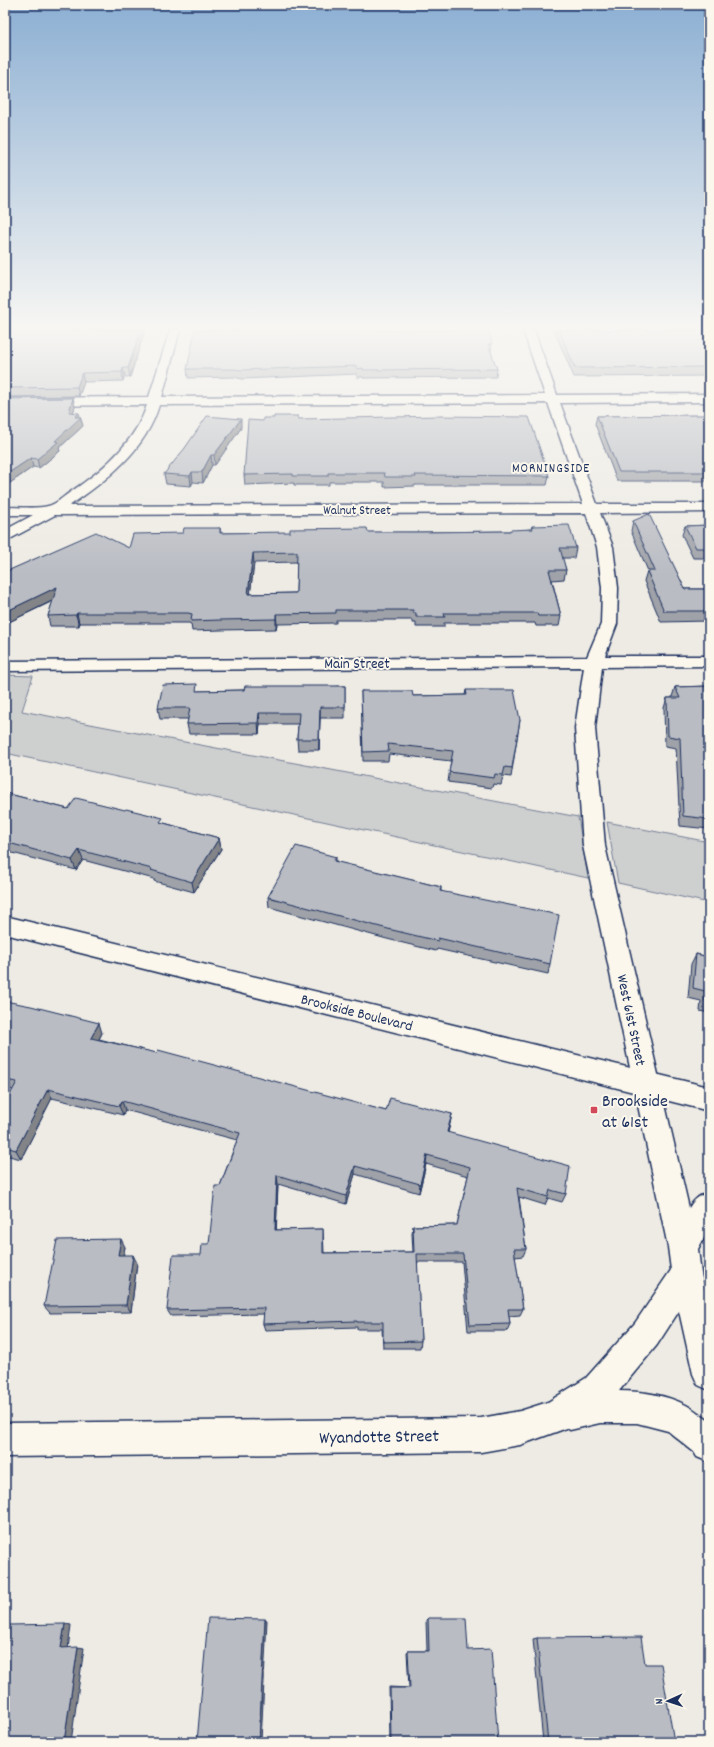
<svg xmlns="http://www.w3.org/2000/svg" width="714" height="1747" viewBox="0 0 714 1747" font-family="Dekko,sans-serif">
  <style>
    .green { fill: #cecfcf; stroke: #747f96 }
    .lines { fill: none; stroke-linecap: round; stroke-linejoin: round }
    .minor-casing { stroke: #1b2f5e; stroke-width: 3 }
    .secondary-casing { stroke: #1b2f5e; stroke-width: 3 }
    .minor { fill: #fbf7ec; fill-rule: evenodd }
    .secondary { fill: #fbf7ec; fill-rule: evenodd }
    .wall { fill: #9fa2a8; stroke: #1b2f5e; fill-rule: evenodd }
    .shaded-wall { fill: #828488; stroke: #1b2f5e }
    .building { fill: #b9bcc3; stroke: #1b2f5e; fill-rule: evenodd }
    .poi-dot { fill: #d1495b; stroke: #fbf7ec; stroke-width: 1.5 }
    .labels { text-anchor: middle; stroke-width: 4; stroke-linejoin: round; paint-order: stroke }
    .far-neighbourhood-label { font-size: 13px; letter-spacing: 1px; fill: #1b2f5e; stroke: #fbf7ec }
    .far-street-label { font-size: 13px; fill: #1b2f5e; stroke: #fbf7ec }
    .street-label { font-size: 15px; fill: #1b2f5e; stroke: #fbf7ec }
    .near-poi-label { font-size: 18px; fill: #1b2f5e; stroke: #fbf7ec; text-anchor: start }
    .near-street-label { font-size: 18px; fill: #1b2f5e; stroke: #fbf7ec }
  </style>
  <rect width="100%" height="100%" fill="#eeebe4"/>
  <filter id="ink" filterUnits="userSpaceOnUse"><feTurbulence type="fractalNoise" baseFrequency=".025" numOctaves="2"/><feDisplacementMap in="SourceGraphic" scale="8" xChannelSelector="R" yChannelSelector="G"/><feConvolveMatrix kernelMatrix="1 2 1 2 8 2 1 2 1" color-interpolation-filters="sRGB"/></filter>
  <g filter="url(#ink)">
    <!-- green -->
    <path class="green" d="M5,675l28,1 -11,35 556,106 10,61 -583,-125z
      M607,822l102,20v61l-91,-20z"/>
    <g class="lines">
      <defs>
        <path id="minor" d="M170,330h10l-18,67 383,-2 -22,-65h11l23,65 152,-1v8l-149,1 37,101h112v8l-109,1 13,34 5,41 -1,36 -12,32h104v10l-107,1 -7,61 10,118 84,362c5,-9 10,-12 20,-16v37l-11,20 3,25 8,33v83l-11,-5 -5,-11 -14,-63 -22,34 -38,46c22,0 47,4 67,14 8,4 16,11 23,16v41l-12,-5 -3,-5 -26,-21 -31,-8h-37l-30,7 -3,-2 -47,17 -39,7 -476,5v-34l476,-5 39,-7 28,-9 38,-24 49,-55 36,-53 -3,-23 -85,-401 -8,-118 9,-61 -579,4v-10l582,-4 14,-33 1,-36 -5,-41 -11,-34 -531,2 -45,24 -5,2v-11l28,-15h-28v-8c11,0 33,2 43,-1 7,-1 15,-9 21,-13 32,-21 66,-50 78,-88l-142,1v-8l144,-1zM548,403l35,101 -514,2c37,-25 77,-56 90,-101z"/>
        <path id="secondary" d="M5,916l704,171v24l-704,-177z"/>
      </defs>
      <!-- minor casing -->
      <use href="#minor" class="minor-casing"/>
      <!-- secondary casing -->
      <use href="#secondary" class="secondary-casing"/>
      <!-- minor -->
      <use href="#minor" class="minor"/>
      <!-- secondary -->
      <use href="#secondary" class="secondary"/>
    </g>
    <!-- wall -->
    <path class="wall" d="M5,330h140l-15,47h-5l-2,4 -39,1 -5,14 -74,1z
      M554,330h155v46l-135,1z
      M492,344l-1,8 6,17 -1,8 -133,1v-1h-6v-3l-115,5 -8,-2 -46,1 -1,-9z
      M73,398l2,9 -2,5 7,5 3,9 -24,22 1,3 -21,17 -6,-1 -23,16 -5,-1v-83z
      M709,415v66h-92l-22,-57 2,-8z
      M274,418l24,1 251,57 -2,9h-132v1l-31,1v-5h-55v3h-35v-2l-49,2 -1,-10 19,-54z
      M241,428l-26,37h-3l-9,18 -10,-1 -2,4 -25,-2 -2,-10z
      M633,521l52,68h24v32l-48,1 -17,-41 3,-10h1l-17,-40z
      M709,525v33h-16l-11,-23 3,-9z
      M532,526l44,22 -2,10h-12l4,12 -2,9 -12,1 9,36 -2,10h-23l-1,-3h-91v4h-28v-4h-4v-3h-76v3l-59,1 -1,5 -55,1 -29,1 -1,-7 -2,-1h-110v3h-29l-2,-10 5,-15 -46,22 -2,-2v-49l124,-24 54,-15 37,-5 1,5 199,-1 89,-1 22,-2zM297,562l-1,31 -46,1 4,-31z
      M345,686v32h-25l-1,32h-21l-1,-11 1,-15h-38l-1,10h-70l-2,-10 1,-5h-28l-2,-11 40,-17 46,-1z
      M709,686v143l-29,-3 -4,-78 -11,-2 -1,-38 3,-10h5v-1l3,-10z
      M466,690l54,30 -9,57 -8,-1 -2,9 -8,-1 -1,4 -44,-6 3,-21 -62,-7 -1,7h-25l-2,-70 52,5 52,-1z
      M5,793l63,16 96,14 55,15 2,11 -27,43 -40,-11v-2l-71,-19 -7,10 -71,-19z
      M336,857v5l105,25v4l109,73 -2,10 -111,-25 -1,2 -49,-12 -118,-32 -1,-10z
      M696,954l13,3v56l-9,-2 1,-10 -13,-3 3,-34z
      M5,1001l97,32 -3,6 287,72 66,3 -4,19 118,61 -4,8 -14,-4 -3,7 -26,-8 7,52 -3,7 -8,1 8,52 -3,6 -11,1 1,8 -3,7h-39l-6,-69h-45l4,79 -1,7h-37l-1,-19h-25v-2l-92,3 -2,-6 1,-10 -93,2 -4,-6 34,-55 8,-11 11,-58 17,-46 -112,-30 -2,5 -71,-17 -31,61 -16,-4v-51l8,-14 -8,-2zM426,1164l42,12 -11,49 -44,1 -1,8 1,18 -89,1 -1,-24 -47,1 2,-46 68,20 9,-30 64,19z
      M125,1247l-2,8 14,8 -6,49 -81,1 -6,-7z
      M428,1618l40,32 30,92h-108l-1,-55 20,1 -2,-36 1,-1h19l-1,-31z
      M537,1638l108,26 29,78h-131l-10,-103z"/>
    <!-- shaded-wall -->
    <path class="shaded-wall" d="M141,330h4l-15,47 -2,-9z
      M123,368l2,9 -2,4 -1,-9z
      M82,373l2,9 -5,14 -2,-9z
      M73,398l2,9 -4,13 -2,-8z
      M79,413l4,13 -24,22 1,3 -21,17 -2,-9 18,-18 20,-24z
      M241,419v9l-26,37 -1,-10z
      M211,455l1,10 -9,18 -1,-11z
      M31,458l2,9 -23,16 -3,-9z
      M192,472l1,10 -2,4 -1,-10z
      M253,553l1,10 -5,41 -1,-10z
      M57,587l3,10 -53,26 -2,-5v-6z
      M77,613l2,10v3l-3,-11z
      M276,614l1,10 -1,5z
      M320,707v11l-1,32v-11z
      M259,713l1,11 -1,10 -1,-11z
      M219,838l2,11 -27,43 -2,-10z
      M79,850l4,10 -7,10 -4,-10z
      M99,1023l3,10 -7,14 -4,-9z
      M48,1089l4,9 -31,61 -5,-9z
      M122,1101l3,9 -2,5 -4,-9z
      M452,1114l-6,27 1,-9z
      M427,1155l-1,9 -7,29 1,-9z
      M355,1166v8l-9,30v-8z
      M277,1175l1,9 -2,54 -1,-8z
      M121,1239l4,8 -3,16 -4,-8z
      M133,1255l4,8 -6,49 -5,-7z
      M265,1619l2,1 -6,122h-2z
      M65,1624l6,1 -3,24 -7,-1z
      M78,1647l6,1 -13,94h-7z"/>
    <!-- building -->
    <path class="building" d="M5,330h136l-13,38h-5l-1,4 -40,1 -5,14 -72,1z
      M195,330h294l3,14h-4l9,25 -134,1v-2l-6,1v-3l-116,4 -8,-1h-46z
      M559,330h150v37l-134,1z
      M73,398l-4,14 10,1 -4,4h6l-26,24 3,1 -21,17 -6,-1 -24,16h-2v-75z
      M709,415v57h-90l-22,-56z
      M207,416l34,3 -27,36h-3l-9,17h-10l-2,4 -26,-2 21,-26z
      M274,416h24v3l141,-3 90,1 20,59 -134,-1 1,2h-31l-1,-4h-56v3h-35v-2l-49,1 4,-55 15,1v-3h11z
      M649,514l36,75h24v22h-45l-17,-40h8l-22,-50z
      M569,525l7,23h-16l6,22h-17l12,46h-23l-1,-3h-93l1,4h-29v-4h-3v-3h-77v3l-60,1v5l-56,1 -29,1 1,-7 -4,-1h-111l-1,2 -28,1 9,-29 -52,25v-40l91,-40 33,16 4,-14 50,-1 1,-5h36v5l70,-1v-3l77,-1 1,4h52l90,-1v-1l23,-1 -1,-3zM297,552l-1,41 -48,1 5,-41z
      M709,525v23h-13l-11,-22z
      M197,684l-1,7 48,-1 1,-4h100v21h-25l-1,32h-22l2,-26h-40l-1,10 -71,1 3,-16h-32l5,-23z
      M709,686v133l-26,-3 -3,-78 -12,-2 -1,-38h13l-5,-11z
      M466,690h48l6,30 -8,48 -7,-1 -2,8 -8,-1 -1,4 -45,-6 4,-21 -65,-7 1,7 -26,1 -2,-61h51l1,5 54,-1z
      M5,793l63,16 8,-11 49,12 1,-1 37,9 -3,4 59,16 -27,44 -41,-12 1,-1 -73,-19 -7,10 -67,-18z
      M296,846l40,11 -2,4 107,26 -1,4 119,24 -9,49 -112,-26v3l-50,-12 -120,-32z
      M696,954l13,3v45l-4,-1v-10l-12,-3z
      M5,1001l26,5 68,17 -8,15 66,15 1,-3 228,61 4,-13 62,16 -5,18 123,34 -4,28 -16,-4 -2,7 -31,-9 9,61h-12l9,60h-15l2,15 -40,1 -7,-71h-46l4,87 -38,1v-20h-26v-1l-94,3 1,-16 -97,2 6,-55h28l1,-11h7l6,-58h5l20,-53 -118,-32 -3,5 -71,-17 -32,61 -11,-3v-43l12,-22 -12,-2zM427,1155l43,12 -13,58 -44,1 1,26 -91,1v-24l-48,1 2,-55 69,21 9,-30 65,18z
      M121,1239l-3,16h15l-7,50 -82,1 13,-66z
      M208,1618l57,1 -6,123h-62z
      M428,1618h38l2,32 23,-1 7,93h-107l-1,-54h20l-2,-37h21z
      M65,1624l-4,24 17,-1 -14,95h-59v-96l4,-21z
      M641,1637l4,27h16l13,78h-126l-11,-104z"/>
  </g>
  <!-- sky -->
  <linearGradient id="sky" x2="0" y2="1"><stop stop-color="#8cafd3"/><stop offset="0.57" stop-color="#f7f6f3"/><stop offset="1" stop-color="#f7f6f3" stop-opacity="0"/></linearGradient>
  <rect width="714" height="575" fill="url(#sky)"/>
  <!-- markers -->
  <rect class="poi-dot" x="590" y="1106" width="8" height="8" rx="2"/>
  <g class="labels">
    <!-- far-neighbourhood labels -->
    <g class="far-neighbourhood-label">
      <text x="551" y="472">MORNINGSIDE</text>
    </g>
    <!-- far-street labels -->
    <g class="far-street-label">
      <text x="357" y="514">Walnut Street</text>
    </g>
    <!-- street labels -->
    <g class="street-label">
      <text x="357" y="668">Main Street</text>
      <text transform="translate(357 1012) rotate(14)" y="5">Brookside Boulevard</text>
      <text transform="translate(632 1020) rotate(78)" y="5">West 61st Street</text>
    </g>
    <!-- near-poi labels -->
    <g class="near-poi-label">
      <text x="602" y="1106">Brookside<tspan x="602" dy="21">at 61st</tspan></text>
    </g>
    <!-- near-street labels -->
    <g class="near-street-label">
      <text transform="translate(379 1436) rotate(-1)" y="6">Wyandotte Street</text>
    </g>
  </g>
  <!-- margin -->
  <rect width="714" height="1747" fill="none" stroke="#fbf7ec" stroke-width="20"/>
  <rect x="10" y="10" width="694" height="1727" fill="none" stroke="#1b2f5e" stroke-width="1.5" filter="url(#ink)"/>
  <!-- north arrow -->
  <g transform="translate(668 1701) rotate(267)" stroke="#fbf7ec" stroke-width="3" paint-order="stroke">
  <path d="M0-3L7 15L0 10L-7 15Z" fill="#1b2f5e"/>
  <text y="-6" font-size="11" font-weight="bold" text-anchor="middle" fill="#1b2f5e">N</text>
  </g>
</svg>
